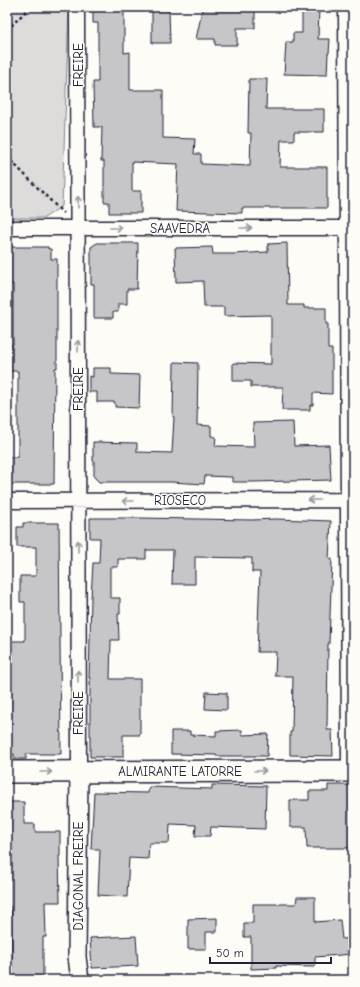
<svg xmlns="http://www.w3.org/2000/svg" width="360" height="987" viewBox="0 0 360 987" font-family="'Comic Neue',sans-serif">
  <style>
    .green { fill: #dddcdb; stroke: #807f8b }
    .building { fill: #c6c6c8; stroke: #22223b }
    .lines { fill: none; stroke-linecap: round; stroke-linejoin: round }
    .minor-casing { stroke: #22223b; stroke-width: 17 }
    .tertiary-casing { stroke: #22223b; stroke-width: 20 }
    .primary-casing { stroke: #22223b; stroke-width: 24 }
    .path { stroke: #22223b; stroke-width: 2.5; stroke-dasharray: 3 3; stroke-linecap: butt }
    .minor { stroke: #fdfcf7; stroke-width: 14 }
    .tertiary { stroke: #fdfcf7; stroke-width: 17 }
    .primary { stroke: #fdfcf7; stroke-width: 21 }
    .oneway { stroke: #9a9aa2 }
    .labels { text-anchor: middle; stroke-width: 3; stroke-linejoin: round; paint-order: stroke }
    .street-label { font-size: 13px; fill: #22223b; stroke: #fdfcf7 }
  </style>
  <rect width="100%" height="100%" fill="#fdfcf7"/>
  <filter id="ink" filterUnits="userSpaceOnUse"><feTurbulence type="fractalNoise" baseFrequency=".025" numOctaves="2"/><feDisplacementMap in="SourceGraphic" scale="8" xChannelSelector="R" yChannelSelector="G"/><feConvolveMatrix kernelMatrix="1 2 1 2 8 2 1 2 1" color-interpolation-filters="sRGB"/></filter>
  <g filter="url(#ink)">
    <!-- green -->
    <path class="green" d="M7,7h62l-7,199 -18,12h-37z"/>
    <!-- building -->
    <path class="building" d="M93,7h31v46l6,-1v38h33v48l32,1 -1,15h7v10l49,2 1,-33h-3l1,-54h18l-1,30h58v23h-30v8h-13l-1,27h47v41h-85v5l-66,-2 2,-47 -46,-2v29h9v22h-32v-11h-5v-41h-3l1,-34h-8l-1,-45h5v-59h-5z
      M203,7h52v21h-18v17h-22v-6h-19z
      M302,7h17l-1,32h12l-1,14h-1l-1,22 -43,-1 2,-32h7v-9h9z
      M152,10h17l1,33h-18z
      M97,243h41l-1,46h-10v15h-9v8h-5v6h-19v-34h-3v-37z
      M287,243l1,62h16v3h22v16h2v25h4v45l-19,-1v12h-3v5h-28l1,-23h-32v-6h-18v-18l38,1v-49l-47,1v-9h-20l-1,-26 -27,1 -1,-34 37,-1 1,7h21l34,-2v-8z
      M7,247h41v2h3v10h6v109h-2l-1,116h-47v-27h11v-86h-11v-26h6v-61h-6z
      M174,362l24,1 -1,62 14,1v10l5,1 -1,9 39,1 -1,-24 40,-1 1,24 35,-1 2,35 -79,2h-20v-5l-27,-1 -1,8 -33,-2h-72l-5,-5v-16h-1v-19l44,1v9l35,1 2,-36h-1z
      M93,368h18v6l29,1 -1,33 -24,-1v-5h-18v-10h-8v-16l4,1z
      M90,518h50l112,2 24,-1 55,2 -2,38h3l-3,85h-1l-1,86h5l1,26 -43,-1v-23h2l1,-56h-18l1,-24h-19l3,-80h-8v-14l-57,-1v27h-23l1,-34h-27v9h-28v8h-8v31h10v16h-2l1,26h-8l-1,39h30v56h-17v22h-33v-79h-1l2,-80 2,-35h6l1,-25h-10z
      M23,523h36l2,231h-35v5h-12v-5l-7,1v-114h18v-39h-5v-26h16v-29h-19v-20h6z
      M206,692l21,1v17l-22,-1z
      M242,730v5l26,-1 -1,22h-51v-1l-45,-1v-23h19v4l26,1v-5z
      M212,785l54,1 -1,43 -54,-2 -1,9h-15l1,-11 -26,-1 -1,19h-20l-1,16 -19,-1 -2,39 -29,-2 2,-46h-9l3,-57 54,1 1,-6 63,2z
      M328,785h25v63h-46l-1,-21h-16v-27h19v-9h19z
      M7,802h17v22h11v8h25v24h-1l1,46h-15l1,35h-3v43h-31l-3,-21 3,-1 -1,-51h-4l2,-49h-2z
      M297,897h18v25l25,-2 2,19 11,-1v16l-38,3v10l-39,-1v2l-25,1v-32h-7v-14h9v-19h43z
      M217,918v14h-11v17h-18v-30z
      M136,936l2,30 -46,2 -2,-30z"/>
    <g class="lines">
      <defs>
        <path id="minor" d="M77,7l2,764
          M346,7l3,764
          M7,228h346
          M7,501l346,-1"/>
        <path id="tertiary" d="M79,771l-2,186 3,23"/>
        <path id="primary" d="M7,772l346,-1"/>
      </defs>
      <!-- minor casing -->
      <use href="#minor" class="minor-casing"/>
      <!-- tertiary casing -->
      <use href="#tertiary" class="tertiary-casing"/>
      <!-- primary casing -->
      <use href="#primary" class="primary-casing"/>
      <!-- path -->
      <path class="path" d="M7,30l23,-23
        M7,157l56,56"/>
      <!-- minor -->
      <use href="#minor" class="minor"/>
      <!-- tertiary -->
      <use href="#tertiary" class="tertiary"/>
      <!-- primary -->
      <use href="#primary" class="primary"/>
    </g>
    <!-- one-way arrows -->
    <defs><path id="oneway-shaft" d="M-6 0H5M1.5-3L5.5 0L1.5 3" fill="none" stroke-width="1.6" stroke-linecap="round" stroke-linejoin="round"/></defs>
    <g class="oneway">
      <use href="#oneway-shaft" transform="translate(78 202) rotate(-90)"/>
      <use href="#oneway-shaft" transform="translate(116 228)"/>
      <use href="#oneway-shaft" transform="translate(246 228)"/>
      <use href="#oneway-shaft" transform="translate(78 346) rotate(-90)"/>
      <use href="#oneway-shaft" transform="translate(314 500) rotate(180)"/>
      <use href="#oneway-shaft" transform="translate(128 501) rotate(180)"/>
      <use href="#oneway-shaft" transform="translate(78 546) rotate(-90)"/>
      <use href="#oneway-shaft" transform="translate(78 676) rotate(-90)"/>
      <use href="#oneway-shaft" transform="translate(260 771)"/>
      <use href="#oneway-shaft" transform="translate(46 772)"/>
    </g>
  </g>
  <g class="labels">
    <!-- street labels -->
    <g class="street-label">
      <text transform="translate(78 65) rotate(-90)" y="5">FREIRE</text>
      <text x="180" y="233">SAAVEDRA</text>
      <text transform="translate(78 389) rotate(-90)" y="5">FREIRE</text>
      <text x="180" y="505">RIOSECO</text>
      <text transform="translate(78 713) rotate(-90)" y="5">FREIRE</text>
      <text x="180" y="776">ALMIRANTE LATORRE</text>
      <text transform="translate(78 876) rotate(-90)" y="5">DIAGONAL FREIRE</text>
    </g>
  </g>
  <!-- margin -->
  <rect width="360" height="987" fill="none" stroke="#fdfcf7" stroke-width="24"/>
  <rect x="12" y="12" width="336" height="963" fill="none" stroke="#22223b" stroke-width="1.5" filter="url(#ink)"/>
  <!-- scale -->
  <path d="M210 957v6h121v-6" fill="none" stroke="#22223b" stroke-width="2"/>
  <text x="216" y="957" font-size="12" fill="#22223b" stroke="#fdfcf7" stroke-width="3" paint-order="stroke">50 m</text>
</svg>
